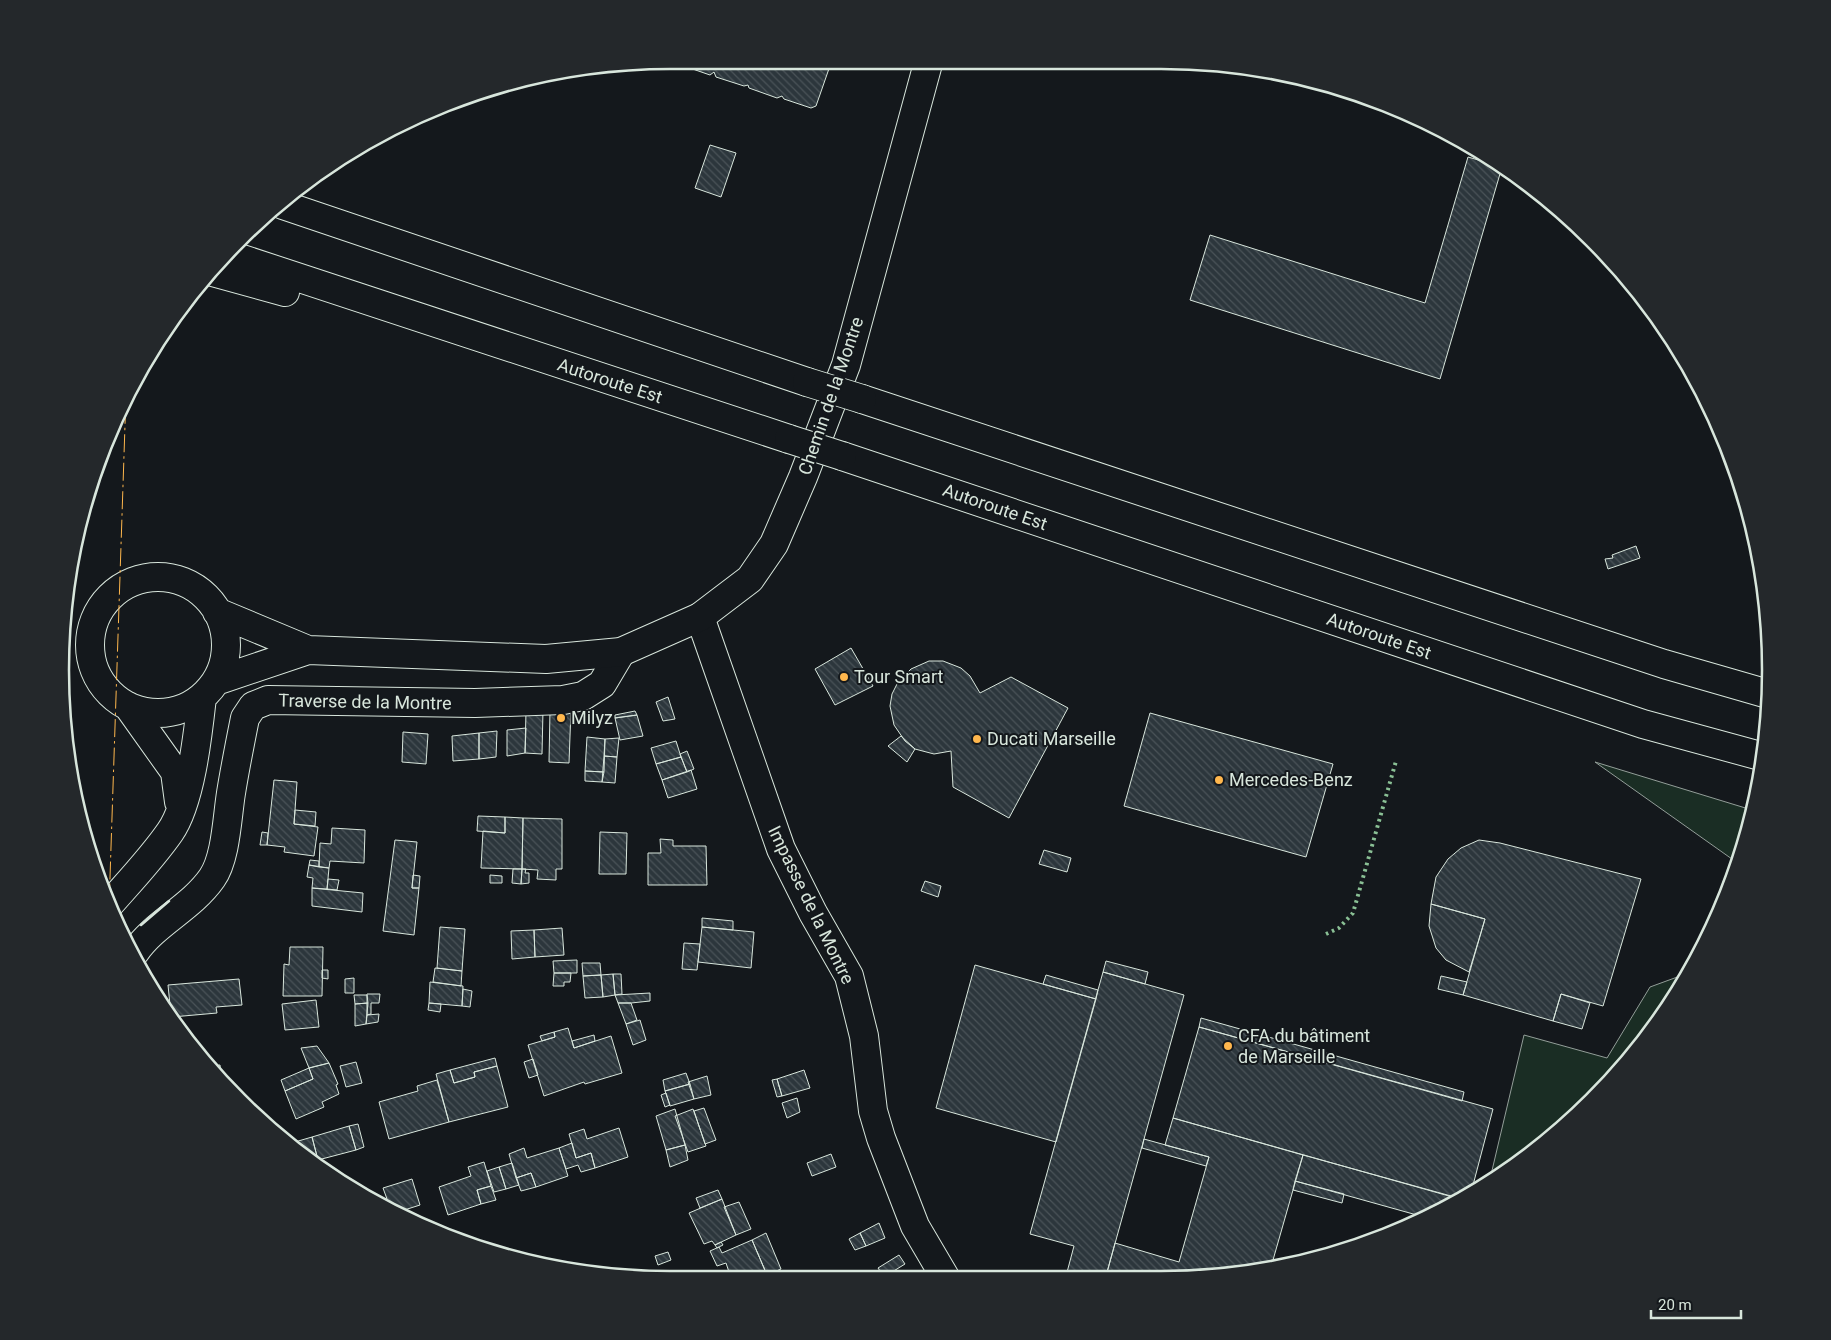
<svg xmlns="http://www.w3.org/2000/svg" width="1831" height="1340" viewBox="0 0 1831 1340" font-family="Roboto,sans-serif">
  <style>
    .green { fill: #1a2d24; stroke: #939e99 }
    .building { fill: url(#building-back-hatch); stroke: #d8e6dc }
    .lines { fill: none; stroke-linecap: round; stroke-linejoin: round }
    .minor-casing { stroke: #d8e6dc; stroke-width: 30 }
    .tertiary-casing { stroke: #d8e6dc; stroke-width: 30 }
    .motorway-casing { stroke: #d8e6dc; stroke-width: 30 }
    .minor { stroke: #14181c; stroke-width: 28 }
    .tertiary { stroke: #14181c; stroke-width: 28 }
    .motorway { stroke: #14181c; stroke-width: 28 }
    .motorway-bridge-casing { stroke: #d8e6dc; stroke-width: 30; stroke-linecap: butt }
    .motorway-bridge { stroke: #14181c; stroke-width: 28 }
    .hedge { stroke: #8ac095; stroke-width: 4; stroke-dasharray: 2.5 4; stroke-linecap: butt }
    .wall { stroke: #d8e6dc; stroke-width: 2.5 }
    .power { stroke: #ffb74d; stroke-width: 1; stroke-dasharray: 18 4 2.5 4; stroke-linecap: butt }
    .poi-dot { fill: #ffb74d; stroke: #14181c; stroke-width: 2 }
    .labels { text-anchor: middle; stroke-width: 4; stroke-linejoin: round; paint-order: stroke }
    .street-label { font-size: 18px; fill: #d8e6dc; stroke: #14181c }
    .poi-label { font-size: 18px; fill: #d8e6dc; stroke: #14181c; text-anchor: start }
    .rim { fill: none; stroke: #d8e6dc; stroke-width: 2.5 }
  </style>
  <defs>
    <pattern id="building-back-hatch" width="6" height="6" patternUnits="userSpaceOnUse" patternTransform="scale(1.25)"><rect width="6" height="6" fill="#2c363c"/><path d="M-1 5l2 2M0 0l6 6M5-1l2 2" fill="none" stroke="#4a5358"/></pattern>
  </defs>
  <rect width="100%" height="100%" fill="#14181c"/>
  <!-- green -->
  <path class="green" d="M1595,762l157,48 -13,54z
    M1691,972l-71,100 -87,82 -43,25 34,-144 83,23 43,-71z"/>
  <!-- building -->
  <path class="building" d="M667,60h165l-16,46 -5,2 -27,-9 -2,-3 -5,2 -28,-10 -1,-3 -4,1 -28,-9 -2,-5 -4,3 -29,-10 -2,-3 -4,1z
    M710,145l26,8 -15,44 -26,-9z
    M1468,157l34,10 -62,212 -250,-79 20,-65 215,68z
    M1636,546l4,12 -32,11 -3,-10 8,-1 -1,-3z
    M851,648l22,38 -38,19 -20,-36z
    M929,661h14l18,7 9,8 10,17 31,-16 57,31 -59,110 -56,-31 -2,-36 -17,3 -19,-5 -10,-8 -11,-16 -4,-19 2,-12 6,-12 13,-13z
    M668,697l7,22 -12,2 -7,-19z
    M571,709l-2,54 -20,-1 1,-52z
    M543,710l-1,44 -17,-1 1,-42z
    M635,711l2,4 -22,3v-3z
    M1150,713l183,51 -27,93 -182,-51z
    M637,715l6,21 -23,4 -5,-22z
    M526,728l-1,25 -18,3v-26z
    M497,731l-1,26 -17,2v-26z
    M403,732l25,2 -2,30 -24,-2z
    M479,733v26l-26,2 -1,-25z
    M901,736l14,13 -8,13 -19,-16z
    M587,737l18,2 -1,33 -19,-1z
    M619,738l-2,19 -13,-1 1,-17z
    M676,741l5,16 -25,7 -5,-16z
    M687,751l7,18 -7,3 -7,-18z
    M604,756l13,1 -2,26 -13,-1z
    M681,757l6,15 -25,8 -6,-16z
    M691,770l6,19 -29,9 -6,-18z
    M585,771l19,1 -2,10 -17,-1z
    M274,780l23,2 -3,42 24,3 -4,29 -30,-4 1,-5 -18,-2z
    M295,810l21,2 -1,14 -21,-2z
    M478,816l27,1v16l-28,-2z
    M505,817l18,1 -1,51 -41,-1 2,-37 22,2z
    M523,818l39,1v50h-6v11l-19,-1 1,-9 -16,-1z
    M332,828l33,2 -1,33 -34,-2 -1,7 -10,-1 1,-24 11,1z
    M262,832l6,1 -1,12h-7z
    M600,832l27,1 -1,41h-27z
    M660,839l13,1v6h33l1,39h-59v-32h13z
    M395,840l22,2 -5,46h7l-5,47 -31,-4z
    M1479,840l21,3 141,36 -38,127 -42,-12 -8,27 -90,-26 22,-76 -54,-15 5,-27 12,-18 13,-11z
    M1044,850l27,8 -4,14 -28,-8z
    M310,860l9,1v6l-10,-2z
    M309,865l20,3 -2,21 -15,-1 1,-10 -6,-1z
    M513,869h9l-1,15 -9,-1z
    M522,869h4l-1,4h4v10l-8,1z
    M413,875l7,1 -1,12h-7z
    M490,875l12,1v7h-12z
    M328,879l11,1 -2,10 -10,-1z
    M925,881l16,5 -3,11 -17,-6z
    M312,888l51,5 -1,19 -50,-6z
    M1431,904l54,15 -16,53 -23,-12 -10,-12 -7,-22z
    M702,918l31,3v9l-31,-3z
    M440,927l25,2 -3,42 -25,-3z
    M702,927l52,5 -3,36 -53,-6z
    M562,928l2,27 -29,2 -1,-27z
    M534,930l1,27 -23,2 -1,-28z
    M684,943l16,1 -3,26 -15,-1z
    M290,947h33l-1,49h-39l1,-32 5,1z
    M577,960v13h-23l-1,-12z
    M1106,961l42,11 -3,12 -42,-12z
    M582,963h18l1,12 -18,1z
    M975,965l121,34 -40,143 -120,-34z
    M435,968l27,3 -1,15 -28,-4z
    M322,970h6v9l-6,-1z
    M1103,972l81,23 -78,281h-40l8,-30 -44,-12z
    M554,973h17l-1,9h-6v4h-11z
    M613,974l2,21 -12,2 -2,-22z
    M613,974h8l1,20 -7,1z
    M601,975l2,22 -18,1 -2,-22z
    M1046,975l52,15 -2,9 -53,-15z
    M1441,976l26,6 -4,13 -25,-6z
    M354,978v15h-9v-14z
    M239,979l3,26 -26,2 1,6 -45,4 -1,-2 -3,-30z
    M430,982l33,4 -1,20 -33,-3z
    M463,989l9,2 -2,16 -8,-1z
    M650,993v8l-19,2h-13l-3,-8z
    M367,994h13l-1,9h-8v11l-4,1z
    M1561,994l29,9 -8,26 -29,-8z
    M354,995h13l1,8 -13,1z
    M316,1000l3,27 -34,3 -3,-26z
    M368,1003l-2,21 -11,2v-22z
    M429,1003l12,1 -1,8 -12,-2z
    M618,1003h13l6,17 -11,4z
    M379,1014l-1,8 -12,2 1,-9z
    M1201,1018l263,74 -2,9 -263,-74z
    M640,1020l6,20 -13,5 -7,-21z
    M1199,1027l294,82 -21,80 -16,9 -283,-80z
    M568,1028l6,20 37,-12 11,37 -37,11 -1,-2 -40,14 -16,-51 27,-8 -1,-5z
    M554,1032l1,5 -13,4 -2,-5z
    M594,1035l1,6 -21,7 -2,-7z
    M317,1046l12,17 -20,5 -8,-20z
    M495,1058l2,8 -23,6 1,5 -21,6 -4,-13z
    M533,1059l5,16 -9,3 -5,-16z
    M356,1062l6,21 -16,4 -6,-21z
    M329,1063l9,21 -2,1 3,9 -17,8 2,5 -28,12 -11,-28 28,-12 -4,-11z
    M220,1065l1,11 -10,-10z
    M497,1066l11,41 -59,15 -13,-48 14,-4 4,13 21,-6 -1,-5z
    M309,1068l4,11 -28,12 -4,-11z
    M804,1070l6,18 -28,8 -5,-17z
    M686,1073l4,11 -25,7 -2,-11z
    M707,1076l4,19 -17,4 -6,-17z
    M777,1079l5,17 -5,1 -5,-17z
    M437,1080l12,42 -60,17 -10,-37 39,-11 -1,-5z
    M690,1084l4,15 -24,7 -5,-15z
    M666,1093l4,12 -5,2 -4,-12z
    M797,1098l3,14 -13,6 -5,-15z
    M704,1108l12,32 -11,4 -11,-33z
    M675,1109l10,36 -19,5 -10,-34z
    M693,1109l13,37 -18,6 -13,-36z
    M1173,1118l130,37 -32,112 -30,8 -135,1 9,-33 64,19 30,-105 -44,-12z
    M358,1124l6,23 -8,3 -7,-24z
    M349,1126l7,24 -38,10 -6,-23z
    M619,1128l9,29 -33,11 -4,-15 -15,5 -7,-24 15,-5 3,10z
    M312,1137l6,23 -6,2 -24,-18z
    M1144,1139l65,18 -3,9 -64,-18z
    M572,1143l4,15 15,-5 4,15 -14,4 -3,-7 -12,4 -7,-21z
    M685,1145l3,15 -18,7 -4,-17z
    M524,1148l3,10 32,-10 9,28 -32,11 -5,-14 -15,5 -7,-24z
    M831,1154l5,13 -24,9 -5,-13z
    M1303,1155l148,41 -2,6 -25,15 -129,-36z
    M484,1162l7,24 -14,4 4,14 -33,11 -9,-28 32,-11 -3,-9z
    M512,1163l7,22 -13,4 -7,-22z
    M499,1167l7,22 -12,3 -7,-21z
    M531,1173l5,14 -15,4 -5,-13z
    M412,1179l8,26 -22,7 -2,3 -20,-13 11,-3 -4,-11z
    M1295,1181l49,13 -2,9 -49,-13z
    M491,1186l5,14 -15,4 -4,-14z
    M718,1190l4,9 -22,9 -4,-10z
    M722,1199l14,36 -21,10 -3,-4 -8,3 -15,-31z
    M739,1202l12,27 -15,6 -12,-28z
    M879,1223l6,15 -19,8 -6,-13z
    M766,1233l15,36 -14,6 -15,-35z
    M860,1233l6,13 -11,4 -6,-11z
    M752,1240l15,35 -7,3h-29l-5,-15 -9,3 -7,-15 9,-4 3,6z
    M721,1242l2,3 -6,3 -2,-3z
    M668,1252l3,8 -13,5 -3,-9z
    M899,1255l6,9 -21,13 -6,-9z"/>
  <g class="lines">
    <defs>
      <path id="minor" d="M700,617l81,232 32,64 36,63 15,60 9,75 8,27 34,88 30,51
        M135,952c20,-29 56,-44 77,-74 14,-20 15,-60 19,-85 4,-25 9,-50 14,-75l8,-12 15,-6 207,3 88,-3 20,-4 19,-12 19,-32"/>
      <path id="tertiary" d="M90 645a68 68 0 1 1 136 0a68 68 0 1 1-136 0Z
        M217,612l91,38 238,9 75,-7 79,-35 50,-38 24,-35 29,-67 43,-112 83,-305
        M216,681l92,-31
        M128,706l47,66 4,30
        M108,906c21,-24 44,-48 62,-74 21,-30 28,-99 32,-135"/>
      <path id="motorway" d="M283,205l524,177
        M227,254l562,185
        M209,271l76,21
        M862,399l802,265 104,30
        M842,456l801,268 121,33"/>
    </defs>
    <!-- minor casing -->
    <use href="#minor" class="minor-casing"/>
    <!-- tertiary casing -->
    <use href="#tertiary" class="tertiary-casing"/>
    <!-- motorway casing -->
    <use href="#motorway" class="motorway-casing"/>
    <!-- minor -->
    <use href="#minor" class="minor"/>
    <!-- tertiary -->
    <use href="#tertiary" class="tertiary"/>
    <!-- motorway -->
    <use href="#motorway" class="motorway"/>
    <defs>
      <path id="motorway-bridge" d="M807,382l55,17
        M789,439l53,17"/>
    </defs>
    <!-- motorway-bridge casing -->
    <use href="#motorway-bridge" class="motorway-bridge-casing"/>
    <!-- motorway-bridge -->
    <use href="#motorway-bridge" class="motorway-bridge"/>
    <!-- hedge -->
    <path class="hedge" d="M1326,934l13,-6 14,-15 43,-152"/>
    <!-- wall -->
    <path class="wall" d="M141,925l28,-24
      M657,1278l13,-5"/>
    <!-- power -->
    <path class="power" d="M109,908l17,-513"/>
  </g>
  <!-- markers -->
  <g class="poi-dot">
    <circle cx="844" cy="677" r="5"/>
    <circle cx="561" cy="718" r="5"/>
    <circle cx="977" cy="739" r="5"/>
    <circle cx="1219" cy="780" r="5"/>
    <circle cx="1228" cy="1046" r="5"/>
  </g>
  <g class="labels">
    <!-- street labels -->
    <g class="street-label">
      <text transform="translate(610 381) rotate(18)" y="6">Autoroute Est</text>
      <text transform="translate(831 396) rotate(-71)" y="6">Chemin de la Montre</text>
      <text transform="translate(995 507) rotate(19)" y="6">Autoroute Est</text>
      <text transform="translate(1379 636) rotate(19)" y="6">Autoroute Est</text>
      <text transform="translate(365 702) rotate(1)" y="6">Traverse de la Montre</text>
      <text transform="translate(811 905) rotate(64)" y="6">Impasse de la Montre</text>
    </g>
    <!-- poi labels -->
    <g class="poi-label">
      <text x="854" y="683">Tour Smart</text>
      <text x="571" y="724">Milyz</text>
      <text x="987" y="745">Ducati Marseille</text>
      <text x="1229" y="786">Mercedes-Benz</text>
      <text x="1238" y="1042">CFA du bâtiment<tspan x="1238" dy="21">de Marseille</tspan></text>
    </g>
  </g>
  <!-- crop -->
  <path d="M0 0H1831V1340H0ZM670 69H1161A601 601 0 0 1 1762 670V670A601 601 0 0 1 1161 1271H670A601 601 0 0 1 69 670V670A601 601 0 0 1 670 69Z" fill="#24282b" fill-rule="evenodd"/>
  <path class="rim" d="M670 69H1161A601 601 0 0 1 1762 670V670A601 601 0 0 1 1161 1271H670A601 601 0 0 1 69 670V670A601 601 0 0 1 670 69Z"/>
  <!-- scale -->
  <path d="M1651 1310v8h90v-8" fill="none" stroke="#d8e6dc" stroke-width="2.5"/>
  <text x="1658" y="1310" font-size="15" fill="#d8e6dc" stroke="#14181c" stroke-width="4" paint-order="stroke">20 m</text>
</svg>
